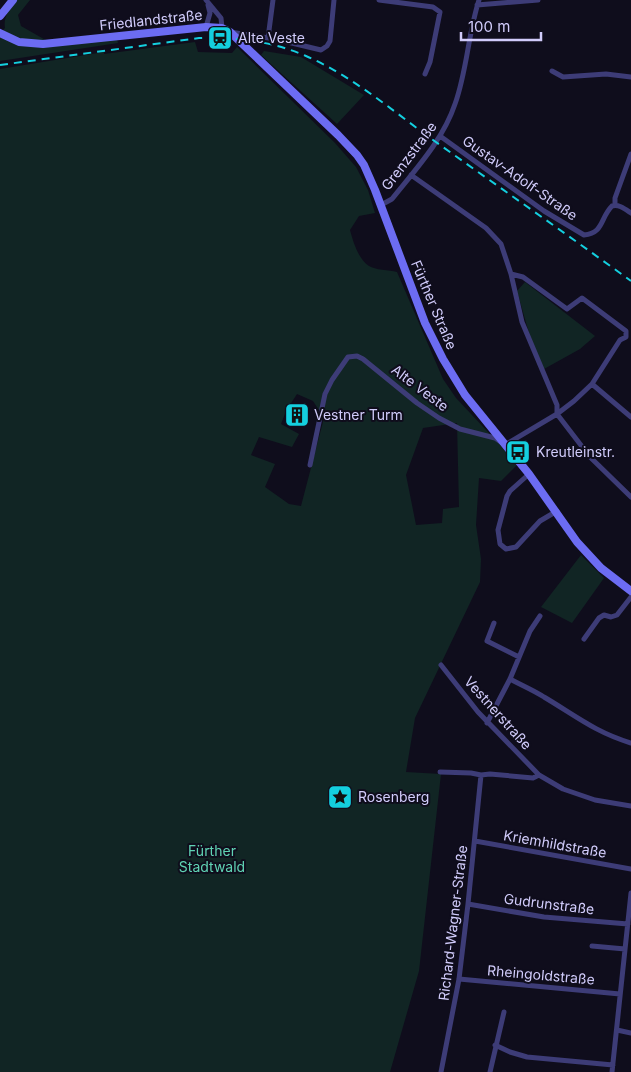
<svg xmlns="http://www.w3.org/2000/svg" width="631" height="1072" viewBox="0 0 631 1072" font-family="Inter,sans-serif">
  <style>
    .green { fill: #112524; fill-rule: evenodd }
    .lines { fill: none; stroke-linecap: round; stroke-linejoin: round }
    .street { stroke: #3d3c77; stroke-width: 5 }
    .secondary { stroke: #6c6cf2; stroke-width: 8 }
    .rail { stroke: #14cfdf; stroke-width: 2; stroke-dasharray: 8 6; stroke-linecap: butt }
    .labels { text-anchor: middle; stroke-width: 4; stroke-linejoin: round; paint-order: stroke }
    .street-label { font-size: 14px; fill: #d1ccfb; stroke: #0f0d1c }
    .poi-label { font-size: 14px; fill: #d1ccfb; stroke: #0f0d1c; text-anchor: start }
    .park-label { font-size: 14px; fill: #60d3b4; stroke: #0f0d1c }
  </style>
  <rect width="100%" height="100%" fill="#0f0d1c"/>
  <!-- green -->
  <path class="green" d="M17,0h13l-12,15 3,11 35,20 61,-7 1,4 -118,18v-28l5,-5c-2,-12 5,-19 12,-28z
    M195,42l3,10 34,1 5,-6 98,96 21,24 12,23 7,23 -16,3 -9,14c3,11 8,29 19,36 6,4 20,4 28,6l46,107 13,19 62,66 -17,17 -22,-3 -3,47 5,34 -1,23 -65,136 -9,54 35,2 -22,197 -29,101h-390v-1003l104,-17v2zM297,394l16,7 11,17 -23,88 -12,-2 -24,-17 10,-23 -24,-9 8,-18 33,10 7,-13 -18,-10 5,-13zM457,423l2,84 -16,2 -1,14 -26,2 -10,-50 17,-47z
    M264,51l37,6 63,38 -27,29 -76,-69z
    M525,282l70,54 -15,13 -36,20 -13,-29 -14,-49z
    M581,555l23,23 -32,45 -31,-16z"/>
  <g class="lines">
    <!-- street -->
    <path class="street" d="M206,0l15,18 1,10
      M379,0l54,7 7,5 -10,50 -5,12
      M477,5l61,-5
      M206,27l4,-14 -2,-8
      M230,32l45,7 46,11 6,-4 3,-5 4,-41
      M268,38l5,-38
      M552,71l11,6 43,-3 25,3
      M440,136l104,75 40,24c20,-2 16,-17 28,-29 7,-2 13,3 19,7
      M411,175l75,53 15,16 10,30 11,48 35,83v9l33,43 41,40
      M381,205l11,-6c23,-29 51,-59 63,-95 12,-33 13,-70 24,-104
      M615,205v-7l16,-44
      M592,384l39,33
      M310,465l15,-71 7,-14 16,-23 9,-1 6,3 54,44 22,15 21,11 35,9 10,7 52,-31 17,-13 18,-17 28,-44 6,-3v-6l-44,-33 -15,11 -44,-32 -12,-3
      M529,474l-19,17 -3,5 -9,34 2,14 6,5 10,-2 24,-26 17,-10
      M494,623l-7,18 32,16
      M584,639l15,-21 5,-3 7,2 6,-2 14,-18
      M441,665l37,47 61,63 24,14 32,11 36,6
      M510,679c11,6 23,11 34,18 32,19 51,35 87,46
      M487,723l23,-44 20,-48 10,-15
      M440,772l31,1 10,2 9,-1 43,4 6,-3
      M475,841l156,28
      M468,904l76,13 84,7
      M592,946l33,3
      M459,979l161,15
      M617,1030l14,3
      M495,1045l15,7 17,5 86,8
      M441,1072l18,-93 9,-75 13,-129
      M490,1072l14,-60
      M612,1072l19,-179"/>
    <!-- secondary -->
    <path class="secondary" d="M0,16l13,-16
      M0,33l19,9 24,2 163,-17 16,1 8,4 108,103 19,20 7,10 11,25 50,133 18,36 22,36 64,79 48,68 24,26 30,23"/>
    <!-- rail -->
    <path class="rail" d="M0,65l199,-27c36,-1 73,3 107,18 46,20 87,55 127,84 66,47 132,93 198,141"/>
  </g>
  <!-- icons -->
  <defs>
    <symbol id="station-square" viewBox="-11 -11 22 22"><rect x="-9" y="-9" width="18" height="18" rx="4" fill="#14cfdf" stroke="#0f0d1c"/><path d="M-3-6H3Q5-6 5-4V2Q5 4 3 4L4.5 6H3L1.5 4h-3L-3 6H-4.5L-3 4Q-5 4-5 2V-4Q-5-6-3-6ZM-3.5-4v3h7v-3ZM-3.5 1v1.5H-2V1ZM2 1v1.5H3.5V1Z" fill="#111"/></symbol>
    <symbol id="building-square" viewBox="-11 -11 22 22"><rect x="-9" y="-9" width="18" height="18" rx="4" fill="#14cfdf" stroke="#0f0d1c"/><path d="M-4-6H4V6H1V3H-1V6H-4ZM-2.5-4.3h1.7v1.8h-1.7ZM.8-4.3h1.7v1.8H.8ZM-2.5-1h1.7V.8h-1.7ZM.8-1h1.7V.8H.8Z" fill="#111"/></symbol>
    <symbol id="bus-square" viewBox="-11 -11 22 22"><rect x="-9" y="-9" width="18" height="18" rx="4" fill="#14cfdf" stroke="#0f0d1c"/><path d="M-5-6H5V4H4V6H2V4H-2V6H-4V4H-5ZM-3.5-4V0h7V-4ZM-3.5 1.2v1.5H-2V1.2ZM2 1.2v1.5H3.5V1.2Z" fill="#111"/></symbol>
    <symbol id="sight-square" viewBox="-11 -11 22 22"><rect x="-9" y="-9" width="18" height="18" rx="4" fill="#14cfdf" stroke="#0f0d1c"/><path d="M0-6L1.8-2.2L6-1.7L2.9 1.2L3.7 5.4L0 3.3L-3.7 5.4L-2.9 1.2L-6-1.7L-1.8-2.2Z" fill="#111"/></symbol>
  </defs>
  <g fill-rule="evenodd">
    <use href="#station-square" x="206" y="24" width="28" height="28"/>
    <use href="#building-square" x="283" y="401" width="28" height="28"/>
    <use href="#bus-square" x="504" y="438" width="28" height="28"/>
    <use href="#sight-square" x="326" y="783" width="28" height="28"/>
  </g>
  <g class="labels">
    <!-- street labels -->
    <g class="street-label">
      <text transform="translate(151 20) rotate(-6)" y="5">Friedlandstraße</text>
      <text transform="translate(409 156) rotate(-53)" y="5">Grenzstraße</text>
      <text transform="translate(520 178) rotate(35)" y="5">Gustav-Adolf-Straße</text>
      <text transform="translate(434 305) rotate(67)" y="5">Fürther Straße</text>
      <text transform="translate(420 388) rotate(37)" y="5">Alte Veste</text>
      <text transform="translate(498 713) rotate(48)" y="5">Vestnerstraße</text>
      <text transform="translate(555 844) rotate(10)" y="5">Kriemhildstraße</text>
      <text transform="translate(549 904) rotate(7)" y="5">Gudrunstraße</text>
      <text transform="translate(453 923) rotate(-83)" y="5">Richard-Wagner-Straße</text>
      <text transform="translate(541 975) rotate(5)" y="5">Rheingoldstraße</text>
    </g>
    <!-- poi labels -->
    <g class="poi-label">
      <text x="238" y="43">Alte Veste</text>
      <text x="314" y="420">Vestner Turm</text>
      <text x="536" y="457">Kreutleinstr.</text>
      <text x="358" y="802">Rosenberg</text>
    </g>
    <!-- park labels -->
    <g class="park-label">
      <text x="212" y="856">Fürther<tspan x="212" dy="16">Stadtwald</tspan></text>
    </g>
  </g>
  <!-- scale -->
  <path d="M461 32v8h80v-8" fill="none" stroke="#d1ccfb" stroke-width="2.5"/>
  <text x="468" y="32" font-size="15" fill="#d1ccfb" stroke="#0f0d1c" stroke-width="4" paint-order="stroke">100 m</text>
</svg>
